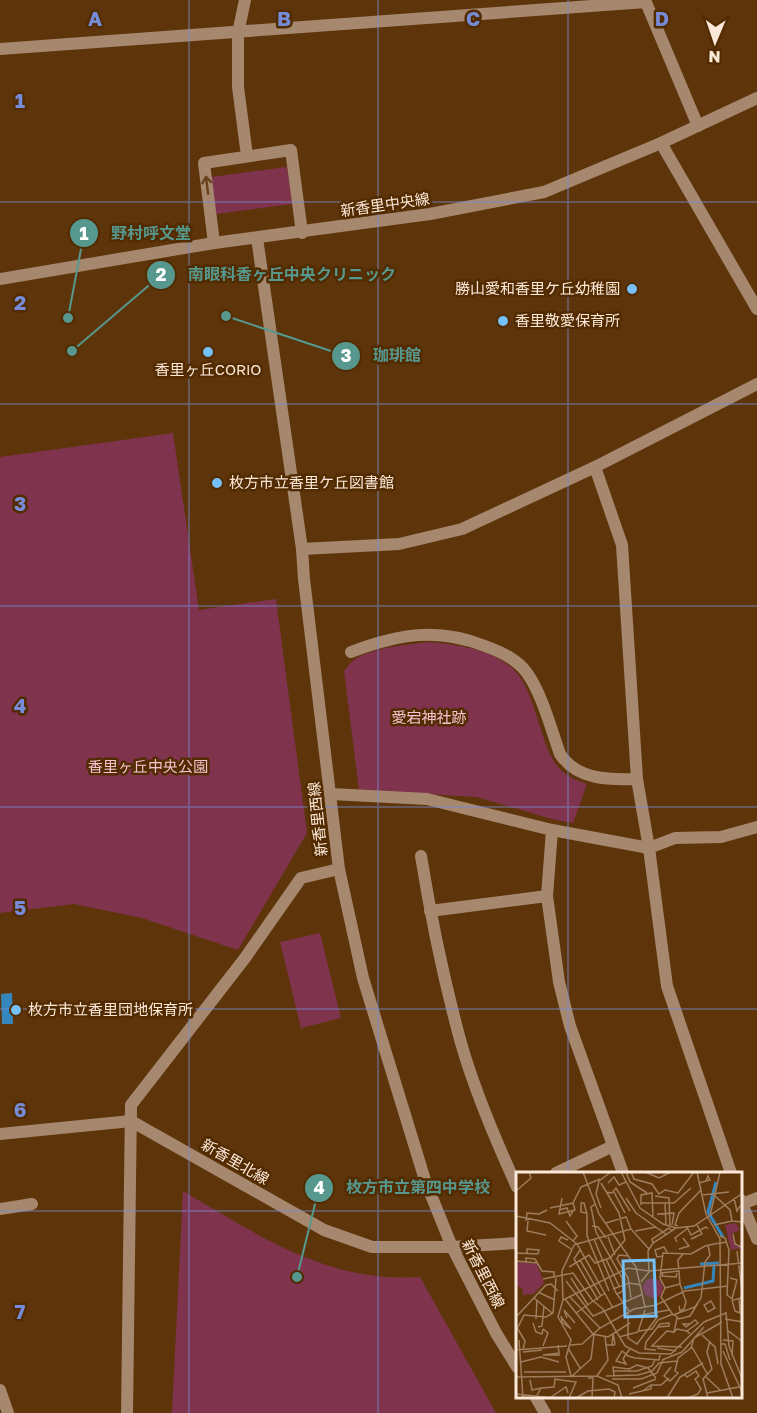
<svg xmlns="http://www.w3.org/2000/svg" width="757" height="1413" viewBox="0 0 757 1413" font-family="'Golos Text','Noto Sans JP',sans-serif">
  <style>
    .green { fill: #7f334d }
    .water { fill: #3486bc }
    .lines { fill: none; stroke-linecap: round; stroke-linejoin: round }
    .minor { stroke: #a6886f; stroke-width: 12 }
    .tertiary { stroke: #a6886f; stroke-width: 12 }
    .oneway { stroke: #67421c }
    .grid { fill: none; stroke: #768cd8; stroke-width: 1.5; stroke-opacity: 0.55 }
    .poi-dot { fill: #75c0f6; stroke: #522b00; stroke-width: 2 }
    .labels { text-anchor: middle; stroke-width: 5; stroke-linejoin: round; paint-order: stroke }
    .street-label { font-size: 15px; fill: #fbe8d8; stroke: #522b00 }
    .poi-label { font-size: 15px; fill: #fbe8d8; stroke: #522b00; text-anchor: start }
    .park-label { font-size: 15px; fill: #f3c3cf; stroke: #522b00 }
    .inset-river { fill: none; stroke: #3486bc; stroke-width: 3 }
    .inset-road { fill: none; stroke: #9d7d5d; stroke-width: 1.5 }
    .view { fill: #75c0f6; fill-opacity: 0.15; stroke: #75c0f6; stroke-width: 3 }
    .inset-edge { fill: none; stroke: #fbe8d8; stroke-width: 3 }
    .grid-label { font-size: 20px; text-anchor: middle; font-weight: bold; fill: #768cd8; stroke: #522b00; stroke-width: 5; stroke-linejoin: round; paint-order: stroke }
    .leader { fill: none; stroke: #56988e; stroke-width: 2 }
    .callout-dot { fill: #56988e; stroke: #522b00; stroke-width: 2 }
    .mark-label { font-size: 18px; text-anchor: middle; font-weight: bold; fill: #fff }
    .callout-label { font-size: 16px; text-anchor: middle; font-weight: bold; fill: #56988e; stroke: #522b00; stroke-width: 5; stroke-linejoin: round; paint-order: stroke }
  </style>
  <rect width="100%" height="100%" fill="#5e350b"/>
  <!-- green -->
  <path class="green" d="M287,167l5,37 -76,10 -5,-37z
    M173,433l26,177 77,-11 31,234 -69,117 -96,-32 -68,-14 -74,9v-456z
    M430,642c28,3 60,7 82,26 26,23 27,83 50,103 8,7 16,10 25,13l-14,39 -21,-4 -75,-22 -118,-7 -15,-119c3,-3 6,-9 10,-11 16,-12 56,-16 76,-18z
    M320,933l21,85 -40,10 -21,-86z
    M183,1191c77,45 144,92 237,86l76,136h-324z"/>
  <!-- water -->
  <path class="water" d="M12,993l1,31h-11l-1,-30z"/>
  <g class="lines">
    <!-- minor -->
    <path class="minor" d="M245,0l-7,33v54l9,69
      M645,0l53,126
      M0,49l646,-47
      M661,143l96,166
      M214,243l-10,-80 87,-13 11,83
      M595,467l27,78 15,234 12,69 18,138 64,187
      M302,549l97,-5 63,-15 133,-62 162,-83
      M351,652c47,-18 86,-25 134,-6 16,6 32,13 42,27 15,21 24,56 33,81 17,26 49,26 77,25
      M331,794l96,5 125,31 97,18 26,-10 46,-1 36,-10
      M552,830l-5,66 12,86 11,44 53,147
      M421,856c10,62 23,125 40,187 14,49 35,98 56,144
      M430,911l117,-15
      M556,1173l57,-27
      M740,1199l17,40
      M0,1209l32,-5
      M0,1390l8,23
      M127,1413l4,-308 114,-147 56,-80 38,-9"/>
    <!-- tertiary -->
    <path class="tertiary" d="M257,238l45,311 2,30 35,290 24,109 62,202 27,67 44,86 21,34
      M0,279l214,-36 216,-29 114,-22 117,-49 96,-45
      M0,1134l131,-13 193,109 48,17h80l65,-4
      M740,1205l17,-7
      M535,1396l10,17"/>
  </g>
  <!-- one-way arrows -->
  <defs><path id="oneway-shaft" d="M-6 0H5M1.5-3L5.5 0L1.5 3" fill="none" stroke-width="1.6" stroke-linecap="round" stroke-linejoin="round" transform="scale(1.5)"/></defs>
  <use class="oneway" href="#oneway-shaft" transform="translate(207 185) rotate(-97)"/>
  <!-- grid -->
  <path class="grid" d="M189,0v1413M378,0v1413M568,0v1173M0,202h757M0,404h757M0,606h757M0,807h757M0,1009h757M0,1211h517M740,1211h17M568,1396v17"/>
  <!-- markers -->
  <g class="poi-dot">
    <circle cx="632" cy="289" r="6"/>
    <circle cx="503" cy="321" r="6"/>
    <circle cx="208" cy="352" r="6"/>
    <circle cx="217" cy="483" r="6"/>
    <circle cx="16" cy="1010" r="6"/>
  </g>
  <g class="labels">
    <!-- street labels -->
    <g class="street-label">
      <text transform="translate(385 205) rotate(-8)" y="5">新香里中央線</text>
      <text transform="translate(318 819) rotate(-96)" y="5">新香里西線</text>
      <text transform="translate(235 1162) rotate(30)" y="5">新香里北線</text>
      <text transform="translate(483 1274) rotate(63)" y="5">新香里西線</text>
    </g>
    <!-- poi labels -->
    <g class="poi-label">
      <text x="620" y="294" text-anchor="end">勝山愛和香里ケ丘幼稚園</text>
      <text x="515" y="326">香里敬愛保育所</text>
      <text x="208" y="375" text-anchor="middle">香里ヶ丘CORiO</text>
      <text x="229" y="488">枚方市立香里ケ丘図書館</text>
      <text x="28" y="1015">枚方市立香里団地保育所</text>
    </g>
    <!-- park labels -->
    <g class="park-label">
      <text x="429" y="723">愛宕神社跡</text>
      <text x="148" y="772">香里ヶ丘中央公園</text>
    </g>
  </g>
  <!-- overview -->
  <g transform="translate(516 1172)">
    <rect width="226" height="226" fill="#5e350b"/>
    <path d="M220,51l4,7 -9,4 4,11 7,3 -11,2 -6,-25zM0,90l21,2 7,19 -11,11 -10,1 -1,-7 -6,-2zM127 116a10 10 0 1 1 20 0a10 10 0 1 1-20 0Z" fill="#7f334d"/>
    <path class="inset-river" d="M200,10l-8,30 15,25M184,92l19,-1M168,116l29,-7 1,-15"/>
    <path class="inset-road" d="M67,0l16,42 37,53 9,40M105,0l19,36 23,16 13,4M110,0l4,10 17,11M115,0l3,7 18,5 7,10 6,-4 13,3 16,-21M129,0l14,6 12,-6M181,0l9,42 14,25 1,125 12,34M92,11l6,-6 5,8 7,-3M183,11l11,-3 -2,-4 -2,5M0,19l15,-13 -2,-6M90,20l6,1 4,-5 14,23M98,20l11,21M197,22l17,16 2,11 11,1M186,23l27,-3M139,24l14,2 1,27M46,26l-3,16 16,-4 -2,-7 8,-16 19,-8M110,26l10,15 31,22M218,26l3,13 3,-5M125,31h33l17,-15M149,31l1,22M79,32l-4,3 5,25 26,46 1,13 -6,3M125,33v-10l11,-2 1,23M34,36l23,-5M85,36l-5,-14 3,-13 12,-9M43,38l8,-2 3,8 3,-5M70,41l-5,-1v-9h3l3,11v22l22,55M141,42l17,-1 -2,12M0,44l34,7 27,21 54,-15 18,20M194,44l10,-44M10,49l1,-8 12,1 8,-4M12,49l-1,10 19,4M50,49l11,15 -4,5M90,51l20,-6 5,12M198,53l18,-4M76,54l6,1 8,11M162,54l-3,-1 4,-12 22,-23M171,55l4,8 15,-8 2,2M119,59l21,-4M217,62l2,10 8,4M204,64l5,2 4,12 -2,45 7,5 7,-2 1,-7 -5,-40M92,65l7,18M180,65l-5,2 11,-5 -5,-9M78,67l22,54 13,18M52,68l-7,-3 -2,4 12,8M161,70l-2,-4 13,-10M137,71l-1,-4 17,-11 3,3M192,73l2,10 -5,7 -4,36 -6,9 -22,8 -12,-18 4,-9 -5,-10 3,-25 28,1 14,-8 9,-2 6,-1 7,-1M163,77l10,-3 -6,-8M64,78l-6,9 24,41M0,81l22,1M11,82v-5l12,1 -1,4M112,84l-9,-1 -2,4 11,19 3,20M147,84l-6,1 -2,-7 9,-3 3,5M90,87l13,27M64,88l21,36M0,89l22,2M10,90v-4l9,1 7,12 12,1v6M53,95l20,-12 6,8 15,-5 15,-18 -6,-27 -18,-30M145,101l18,-2M147,101l-1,3 14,1 1,-4M55,106l17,27M214,106l7,2 -5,19M27,107l30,-6 19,27 11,9 22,37 14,7 32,1 33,-32 22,-9M50,109l27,35 50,-22M125,110l8,-10 -1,-21 5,-8 23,-15 18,-2 49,-33M149,116l15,-4 -2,-24 5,-6M97,117l16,-6 12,2M22,120l17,8M53,124l31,32M18,126l18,15M49,127l28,35 15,3 22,-14M47,128l65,-32 21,3 94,-8M216,128l3,11 5,2 -1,-14M195,129l4,7 -7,4 -4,-7zM163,134l1,5 4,-2 2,-7 -6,-18M112,140v26l9,6 21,-28M210,140l3,34 14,35M37,141l3,-35M60,141l29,-20M159,143l4,4 11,-3 8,-13M45,144l1,5v1l9,7 -10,-12M0,145l30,-32 5,-1 7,7M114,145l39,-7M51,146l-3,-8 11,13M161,146l-3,14 3,-3 10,2M20,147l1,-19M209,147l18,3M17,151l3,9 6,2 1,-5M0,154l9,15 -2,9M22,155l4,-1 2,-20M211,158l16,12M0,159l8,-16 22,2 7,-4M123,159l13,-2 6,-9 15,-6M158,160l-7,-1 -15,15 30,1M174,162l-3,-3 11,-8 -3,-3 -9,7 -3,-3h7M186,163l13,12 3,17M103,165l19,-5 7,-22M3,168l4,58M207,168l10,1 -1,15M205,172h4l5,16M42,173l1,8 -16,2h17M54,173l12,-1 18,-16 34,-19 22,-4 29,-14 43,-5M89,173h9l1,-1 -2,-11 -1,12M27,174l5,-13 -5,-4M176,175l16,28M52,176l12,20M141,176l19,3M114,177l-4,5 -3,5 3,5 -10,-3 6,-10 4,3 2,2 7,2 24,2 1,-5M0,178l51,-4M140,178l-11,-1 1,-7 14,-18 9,-1v3l-11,1M207,179l20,43M7,180l19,-2M146,188l20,-8 22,-25M5,190l20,-5 18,5M155,195l-7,9 6,5 8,-8 -3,-2 3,-13 13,-10 3,-10 28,-16M98,199h23l15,-5 3,-6M8,200h42M168,202l3,3 9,-6 3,5 -4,3 6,10 -3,5 -10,4M55,204l-5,-19 5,-17 -13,-23 5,-17 -1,-29 12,-26 3,-1 36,64M81,204l11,-16 -3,-23M90,204l32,-1 14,-4 7,-8 18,-2M98,204l-1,-9 16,2 8,-4 11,3 8,10M0,205l81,-1 21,9 4,13M55,205l20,-18 3,-25M190,205l15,14M72,206h5l-1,20M38,207l22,3 -7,16M96,207h29l16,-6 6,-13M14,208l2,10 9,-2M117,216l23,-9M128,218l7,-5h10l8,-7M191,221l32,-6M0,222l38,4M113,222l22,-5v-4M21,223l4,-7 13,-1 1,-7M35,225l15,-10 2,6M60,226l12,-7 21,-2 6,3 -1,6M151,226l13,-21 23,-14M192,226l-5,-19 9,-10 -5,-17 3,-11"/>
    <path class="view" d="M138,88l2,56 -31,1 -2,-56z"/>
    <rect width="226" height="226" class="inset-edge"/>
  </g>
  <g class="grid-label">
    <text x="95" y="26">A</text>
    <text x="284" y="26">B</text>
    <text x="473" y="26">C</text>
    <text x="662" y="26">D</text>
    <text x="20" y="108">1</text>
    <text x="20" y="310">2</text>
    <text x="20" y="511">3</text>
    <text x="20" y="713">4</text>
    <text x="20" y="915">5</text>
    <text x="20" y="1117">6</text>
    <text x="20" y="1319">7</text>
  </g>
  <!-- callouts -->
  <path class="leader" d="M68 318L84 233M72 351L161 275M226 316L346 356M297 1277L319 1188"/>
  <g class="callout-dot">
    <circle cx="68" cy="318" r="6"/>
    <circle cx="72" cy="351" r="6"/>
    <circle cx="226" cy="316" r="6"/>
    <circle cx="297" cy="1277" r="6"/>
    <circle cx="84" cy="233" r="15"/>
    <circle cx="161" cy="275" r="15"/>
    <circle cx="346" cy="356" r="15"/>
    <circle cx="319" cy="1188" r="15"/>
  </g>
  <g class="mark-label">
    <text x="84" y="240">1</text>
    <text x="161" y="281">2</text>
    <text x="346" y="362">3</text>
    <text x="319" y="1194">4</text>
  </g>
  <g class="callout-label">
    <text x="151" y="239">野村呼文堂</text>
    <text x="292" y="280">南眼科香ヶ丘中央クリニック</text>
    <text x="397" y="361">珈琲館</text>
    <text x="418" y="1193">枚方市立第四中学校</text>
  </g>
  <!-- north arrow -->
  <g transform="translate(715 42) rotate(182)" stroke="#522b00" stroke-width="4.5" paint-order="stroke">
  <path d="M0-4.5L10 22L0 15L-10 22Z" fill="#fbe8d8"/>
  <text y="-9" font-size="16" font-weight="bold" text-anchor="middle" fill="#fbe8d8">N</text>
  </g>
</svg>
